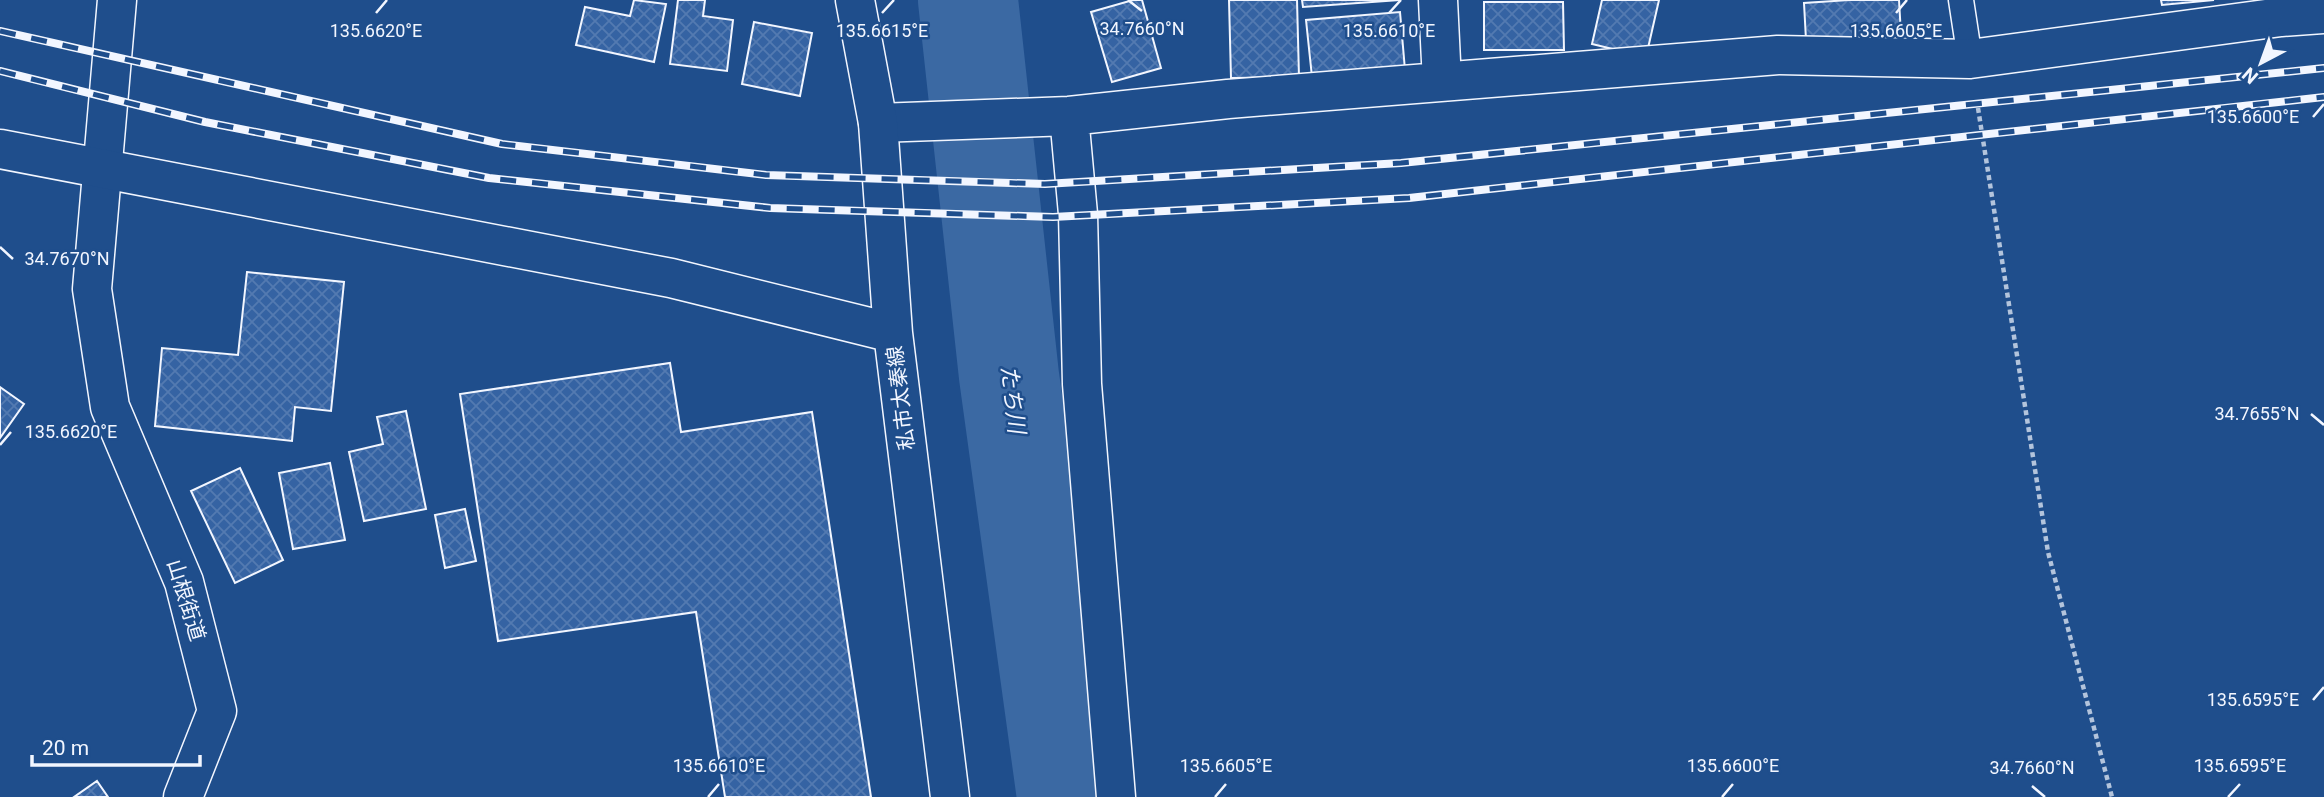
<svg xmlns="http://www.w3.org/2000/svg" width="2324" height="797" viewBox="0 0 2324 797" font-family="Roboto,'Noto Sans JP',sans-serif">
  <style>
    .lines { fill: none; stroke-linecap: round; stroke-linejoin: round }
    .river { stroke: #3b69a3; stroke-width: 100 }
    .building { fill: url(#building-cross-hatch); stroke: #f2f6ff; stroke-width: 2 }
    .lane-casing { stroke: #f2f6ff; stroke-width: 27 }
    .street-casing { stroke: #f2f6ff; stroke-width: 41 }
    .secondary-casing { stroke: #f2f6ff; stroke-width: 41 }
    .path { stroke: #b3c4dc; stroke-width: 4.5; stroke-dasharray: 5 3.5; stroke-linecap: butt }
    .lane { stroke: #1f4e8c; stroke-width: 24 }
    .street { stroke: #1f4e8c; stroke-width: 38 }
    .secondary { stroke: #1f4e8c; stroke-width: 38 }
    .rail-casing { stroke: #f2f6ff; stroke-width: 8 }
    .rail { stroke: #1f4e8c; stroke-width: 5; stroke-dasharray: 16; stroke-linecap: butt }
    .ticks { fill: none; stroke: #f2f6ff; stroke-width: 2.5 }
    .labels { text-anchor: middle; stroke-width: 5; stroke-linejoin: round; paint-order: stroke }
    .street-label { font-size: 21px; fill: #f2f6ff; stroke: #1f4e8c }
    .water-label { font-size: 23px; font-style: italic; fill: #f2f6ff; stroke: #1f4e8c }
    .ticks-label { font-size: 18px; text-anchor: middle; fill: #f2f6ff; stroke: #1f4e8c; stroke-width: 5; stroke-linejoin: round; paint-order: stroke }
  </style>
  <defs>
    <pattern id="building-cross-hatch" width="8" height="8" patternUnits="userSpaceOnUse" patternTransform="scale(1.75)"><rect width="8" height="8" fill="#3563a3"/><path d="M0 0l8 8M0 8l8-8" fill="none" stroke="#537ab1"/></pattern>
  </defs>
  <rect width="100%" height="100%" fill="#1f4e8c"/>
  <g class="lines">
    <!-- river -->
    <path class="river" d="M968,0l41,376 58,421"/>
  </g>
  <!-- building -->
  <path class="building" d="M634,0l32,4 -12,58 -78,-17 9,-38 45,9z
    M678,0h27l-2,16 30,4 -6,51 -57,-7z
    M1133,0h9l19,68 -49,14 -21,-70z
    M1229,0h68l2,77 -68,1z
    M1302,0h98l-97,7z
    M1602,0h57l-13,57 -54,-13z
    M1849,0h50l2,35 -95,5 -2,-37z
    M2161,0h53l-52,5z
    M1484,2h79l1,48h-80z
    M1400,12l5,58 -93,7 -6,-57z
    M754,22l58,11 -12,63 -58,-12z
    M247,272l97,10 -13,129 -36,-4 -3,34 -137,-15 7,-78 76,7z
    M670,363l11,69 131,-20 59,385h-146l-29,-185 -198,29 -38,-247z
    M0,387l24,17 -24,34z
    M406,411l20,98 -62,12 -15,-69 34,-8 -6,-27z
    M330,463l15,77 -52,9 -14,-76z
    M240,468l43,92 -48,23 -44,-92z
    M465,509l11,52 -31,7 -10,-53z
    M97,781l11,16h-34z"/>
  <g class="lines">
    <defs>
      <path id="lane" d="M1961,0l9,59"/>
      <path id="street" d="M117,0l-25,289 18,118 74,175 33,129 -34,86
        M1438,0l4,82
        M1069,116l9,98 4,170 34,413
        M878,123l191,-7 159,-17 550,-44 192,4 311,-42 43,-3"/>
      <path id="secondary" d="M855,0l23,123 15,210 57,464
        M0,149l671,129 222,55"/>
    </defs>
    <!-- lane casing -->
    <use href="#lane" class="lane-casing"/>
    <!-- street casing -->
    <use href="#street" class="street-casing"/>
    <!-- secondary casing -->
    <use href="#secondary" class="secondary-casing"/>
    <!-- path -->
    <path class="path" d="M1978,108l70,444 64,245"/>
    <!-- lane -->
    <use href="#lane" class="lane"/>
    <!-- street -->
    <use href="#street" class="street"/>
    <!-- secondary -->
    <use href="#secondary" class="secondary"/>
    <defs>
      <path id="rail" d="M0,31l502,113 264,31 279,9 356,-21 923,-95
        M0,71l205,51 284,56 281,30 283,9 356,-19 915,-101"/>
    </defs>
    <!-- rail casing -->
    <use href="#rail" class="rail-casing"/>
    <!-- rail -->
    <use href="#rail" class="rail"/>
  </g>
  <!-- ticks -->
  <path class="ticks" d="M1128,0l14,11M376,13l11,-13M882,13l12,-13M1389,13l12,-13M1896,13l11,-13M2313,117l11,-13M0,247l13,12M2311,414l13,11M0,445l11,-13M2313,700l11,-13M2032,786l13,11M708,797l11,-13M1215,797l11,-13M1722,797l11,-13M2228,797l12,-13"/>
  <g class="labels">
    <!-- street labels -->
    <g class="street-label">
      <text transform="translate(901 398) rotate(-97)" y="7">私市太秦線</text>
      <text transform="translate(186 600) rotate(73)" y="7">山根街道</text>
    </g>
    <!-- water labels -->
    <g class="water-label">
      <text transform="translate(1013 399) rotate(83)" y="8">たち川</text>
    </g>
  </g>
  <g class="ticks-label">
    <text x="1142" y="35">34.7660°N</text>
    <text x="376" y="37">135.6620°E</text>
    <text x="882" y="37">135.6615°E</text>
    <text x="1389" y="37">135.6610°E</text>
    <text x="1896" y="37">135.6605°E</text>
    <text x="2253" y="123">135.6600°E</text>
    <text x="67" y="265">34.7670°N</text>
    <text x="2257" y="420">34.7655°N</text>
    <text x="71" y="438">135.6620°E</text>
    <text x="2253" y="706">135.6595°E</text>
    <text x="719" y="772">135.6610°E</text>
    <text x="1226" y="772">135.6605°E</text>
    <text x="1733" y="772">135.6600°E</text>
    <text x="2240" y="772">135.6595°E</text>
    <text x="2032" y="774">34.7660°N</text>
  </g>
  <!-- north arrow -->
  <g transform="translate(2261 63) rotate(221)" stroke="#1f4e8c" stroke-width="5" paint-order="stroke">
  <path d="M0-5L12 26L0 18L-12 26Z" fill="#f2f6ff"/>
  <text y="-10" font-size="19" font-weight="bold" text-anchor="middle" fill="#f2f6ff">N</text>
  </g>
  <!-- scale -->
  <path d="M32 755v10h168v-10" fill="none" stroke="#f2f6ff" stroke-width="3.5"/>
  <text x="42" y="755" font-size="21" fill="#f2f6ff" stroke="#1f4e8c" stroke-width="5" paint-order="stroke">20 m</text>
</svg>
